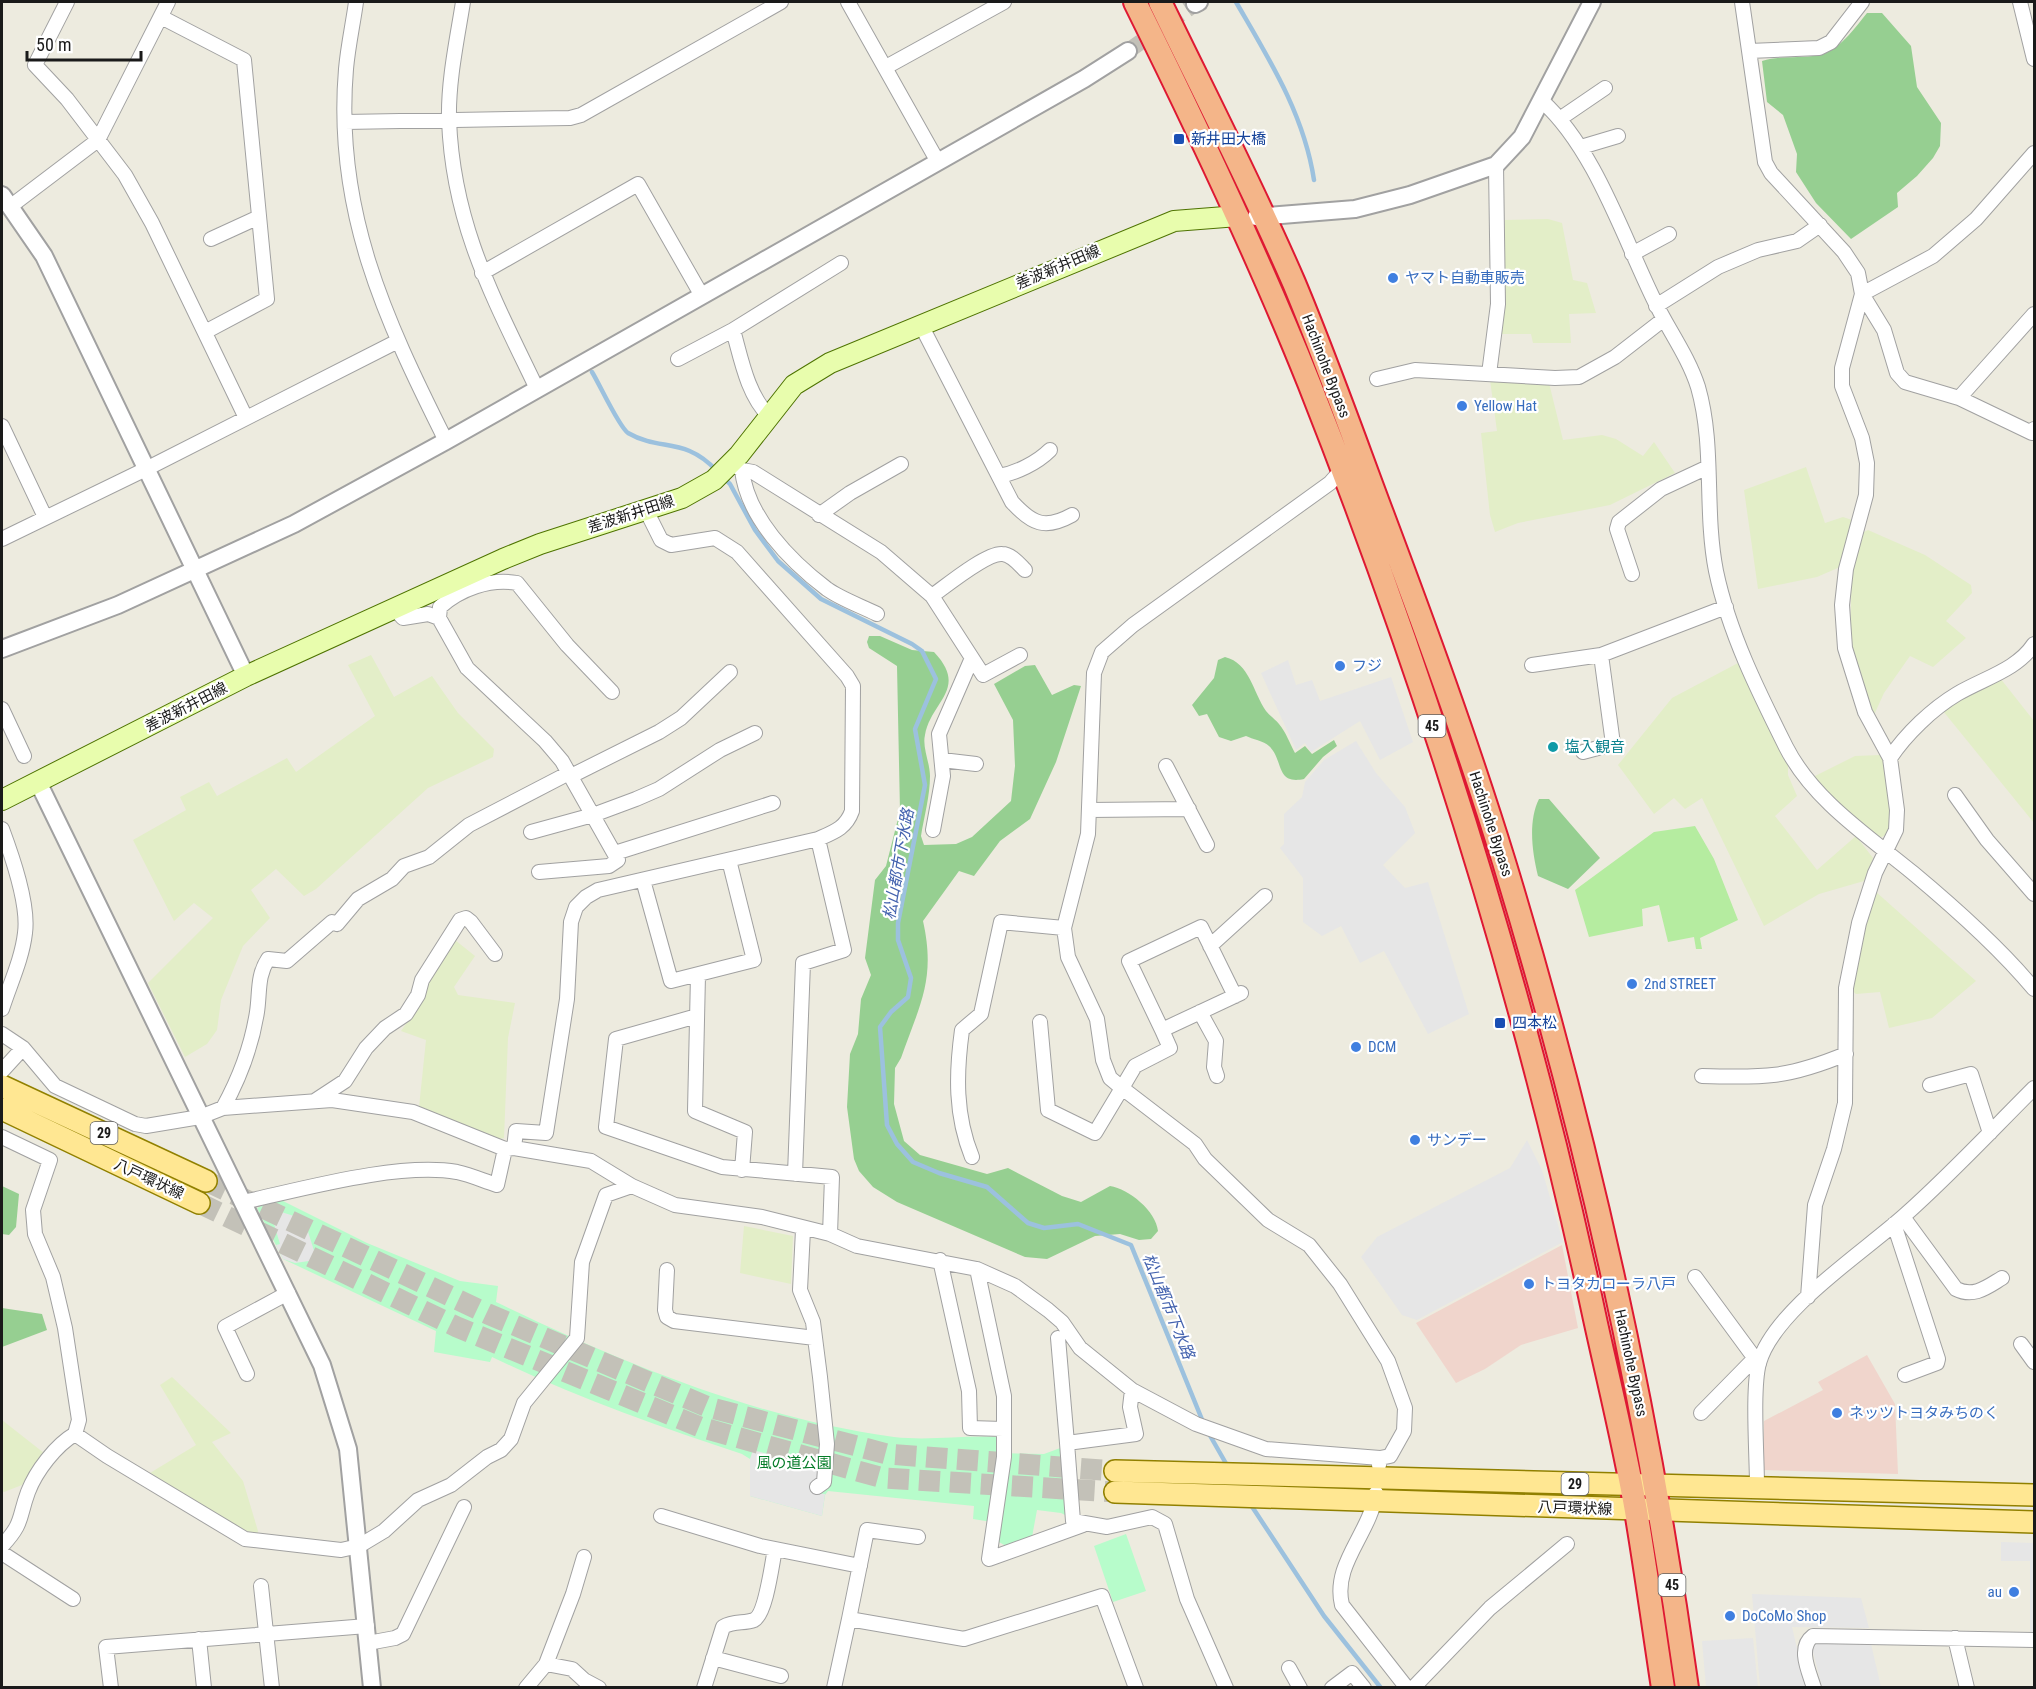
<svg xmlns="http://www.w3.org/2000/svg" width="2036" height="1689" viewBox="0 0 2036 1689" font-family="'Roboto Condensed','Noto Sans JP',sans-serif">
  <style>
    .commercial { fill: #f0d5cc }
    .farmland { fill: #e3eec8 }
    .grass { fill: #b5eca0 }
    .forest { fill: #96cf91 }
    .park { fill: #b7fccb }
    .parking { fill: #e6e6e6 }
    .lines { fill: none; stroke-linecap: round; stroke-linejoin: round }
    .stream { stroke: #9cc1de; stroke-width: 4.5 }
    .tertiary-tunnel { stroke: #c3c1b8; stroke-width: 16; stroke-dasharray: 16 8; stroke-linecap: butt }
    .primary-tunnel { stroke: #c3c1b8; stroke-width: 21; stroke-dasharray: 21 10; stroke-linecap: butt }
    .minor-casing { stroke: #a1a1a1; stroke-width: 16 }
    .tertiary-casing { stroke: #a1a1a1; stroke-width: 20 }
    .secondary-casing { stroke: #4e7300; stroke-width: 22 }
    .primary-casing { stroke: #918000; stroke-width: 24 }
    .trunk-casing { stroke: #de1933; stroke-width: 26 }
    .minor { stroke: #fff; stroke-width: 14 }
    .tertiary { stroke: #fff; stroke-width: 16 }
    .secondary { stroke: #e8fdad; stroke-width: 20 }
    .primary { stroke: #ffe792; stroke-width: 21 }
    .trunk { stroke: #f4b589; stroke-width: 22 }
    .transit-dot { fill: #1a4fb4; stroke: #fff; stroke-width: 2 }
    .shop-dot { fill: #3f7fe0; stroke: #fff; stroke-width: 2 }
    .culture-dot { fill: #0f9aa8; stroke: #fff; stroke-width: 2 }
    .labels { text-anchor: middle; stroke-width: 4.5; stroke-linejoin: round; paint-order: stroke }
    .shield { fill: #fff; stroke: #5f5f5f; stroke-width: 1.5 }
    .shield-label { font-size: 14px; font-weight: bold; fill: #1a1a1a }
    .transit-label { font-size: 15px; fill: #164399; stroke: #fff; text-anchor: start }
    .street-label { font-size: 15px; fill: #1a1a1a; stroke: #fff }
    .shop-label { font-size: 15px; fill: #366cbe; stroke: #fff; text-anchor: start }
    .culture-label { font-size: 15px; fill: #0d838f; stroke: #fff; text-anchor: start }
    .park-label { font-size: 15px; fill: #057c28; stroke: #fff }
    .water-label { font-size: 16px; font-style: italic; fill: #4362ae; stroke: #fff }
  </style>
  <rect width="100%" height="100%" fill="#edebdf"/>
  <!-- commercial -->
  <path class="commercial" d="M1562,1245l16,83 -57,17 -36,24 -29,14 -40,-60z
    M1867,1355l28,49 3,70 -135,-4 1,-49 59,-31 -5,-8z"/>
  <!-- farmland -->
  <path class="farmland" d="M1548,219l14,4 11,57 14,3 9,30 -27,1 2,29h-38l-2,-9h-32l6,-114z
    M1490,380l59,3 14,57 39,-5 14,4 27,17 11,-14 21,31 -65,32 -92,18 -23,9 -5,-17 -9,-82 16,-2z
    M1806,467l19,56 18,-6 12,4 -15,46 -23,10 -59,12 -14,-99z
    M1868,530l57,25 46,30 1,8 -26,28 20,17 -33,29 -23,-11 -26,37 -10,22 -14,-31 -10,-45 2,-74 12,-33z
    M371,655l23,42 38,-21 26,37 36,36 -1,8 -65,31 -112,101 -12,7 -28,-27 -25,21 19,28 -27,28 -22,54 -4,30 -10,14 -22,13 -37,-74 65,-65 -19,-15 -20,18 -41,-81 53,-30 -6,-13 29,-15 8,14 70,-38 9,14 79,-56 -27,-51z
    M1738,663l50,101v11l9,21 -22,20 42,54 39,-34 17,22 -9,23 -45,13 -55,32 -62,-128 -17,11 -11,-11 -20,16 -36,-49 54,-67z
    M2000,678l34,43v102l-91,-112 19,-14z
    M1881,755l5,10 4,58 -2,11 -11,5 -18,-15 -46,-47 42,-21z
    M1875,891l101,90 -44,37 -43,10 -9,-36 -24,2 -6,-5 16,-72z
    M455,940l20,16 -21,31 4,8 57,8 -7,35 -4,100 -5,1 -80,-32 7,-67 -25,-9 23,-33 3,-16z
    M744,1226l49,10 -2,48 -51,-11z
    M172,1377l59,56 -19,9 31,39 15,50 -1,4 -15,-6 -92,-56 46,-28 -36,-60z
    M2,1420l42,33 -22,32 -18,7 -2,-1z"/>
  <!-- grass -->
  <path class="grass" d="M1695,826l19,33 24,61 -38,18 2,11h-6l-2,-12 -26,5 -9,-37 -17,4 1,17 -54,11 -14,-47 79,-58z"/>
  <!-- forest -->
  <path class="forest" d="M1867,13h15l29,33 6,41 24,36 -1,23 -7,12 -16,18 -20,17 1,14 -47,32 -35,-36 -20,-31 1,-18 -14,-39 -16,-13 -5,-41c19,-6 37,-2 56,-6 21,-4 36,-26 49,-42z
    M869,636h11l32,14 22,2c35,37 -3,49 -9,83 -3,12 5,28 5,41 0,20 -6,41 -9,60l3,9 32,-1 16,-7 39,-36 4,-35 -2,-46 -19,-36 31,-18 10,-1 17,30 22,-10 7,1 -25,76 -26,57 -30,22 -26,35 -15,-5 -36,50c13,58 -3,83 -22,137l-6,10 -1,36 10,37 16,14 67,19 21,-6 54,28 19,6 29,-16c19,3 46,25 48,45l-7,8 -12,1 -19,-6 -25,2 -48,23 -22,-2 -128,-55 -24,-15 -14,-16 -5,-12 -7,-52 3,-53 8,-20 3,-35 10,-24 -6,-17 10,-78 11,-14 14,-55 -3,-145 -28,-18 -2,-6z
    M1225,657c25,6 28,36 41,54 4,5 9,8 13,13 7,8 11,20 16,29l10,-7 7,8 22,-14 3,6 -14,11 -19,22c-29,6 -20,-19 -35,-33 -5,-5 -17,-7 -23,-10l-15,5 -12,-4 -12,-23 -8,2 -7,-11 22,-27 4,-18z
    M1539,799h10l51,59 -32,31 -30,-13c-6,-24 -10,-55 1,-77z
    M2,1186l17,8 -3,33 -7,8 -7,-1z
    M2,1308l40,6 5,16 -45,17z"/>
  <!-- park -->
  <path class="park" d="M279,1199l88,44 93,38 38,5 -2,16c126,61 259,116 398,135 35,4 70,-2 104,0l1,16 45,1 19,-7 6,70 -8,-4 -24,-3 -5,27 -24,10 -11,-6 1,-18 -25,-4 1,-13 -146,-15 -3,4 -3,21 -72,-20v-37l-8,-5c-85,-28 -169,-58 -250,-97l-2,5 -56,-10 2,-21 -153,-72 -26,-51z
    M1126,1534l20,57 -33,11 -19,-56z"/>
  <!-- parking -->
  <path class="parking" d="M1288,660l8,25 16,-5 8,21 71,-24 22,65 -33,18 -20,-39 -49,31 -6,-9 -9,7 -35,-77z
    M1356,741l20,32 29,34 10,26 -32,32 22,23 23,-6 41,132 -41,20 -44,-83 -24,12 -19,-37 -19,10 -19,-14v-44l-23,-30 4,-4v-30l18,-17 3,-15 19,-22z
    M1527,1140l15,30 21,72 -146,78 -15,-5 -41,-58 16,-20 133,-69z
    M278,1211l26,8 12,38 -7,4 -14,2 -12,-4 -7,-14 4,-1 -9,-30z
    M753,1450l67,19 -4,24 9,1 -3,22 -72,-20v-37z
    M2001,1542l33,1v92h-4v-74h-29z
    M1752,1594l109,4 8,30 -77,-1 14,60h-46z
    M1753,1638l5,49h-52l-4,-46z
    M1816,1644h55l10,43h-59l-10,-39z"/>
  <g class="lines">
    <!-- stream -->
    <path class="stream" d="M1236,2c33,57 68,112 78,178
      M592,372c8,13 27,55 36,61 33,19 56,3 89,38
      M723,477l7,7 25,46 23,31 43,38 91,45 10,7 14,28 -21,50 10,56 -27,138v17l13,38 -3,19 -17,15 -11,15 7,98 10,19 16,18 26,11 48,14 41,36 16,5 34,-4 53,21 72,177
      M1208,1432l20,35
      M1249,1502l75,114 57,72"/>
    <!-- tertiary-tunnel -->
    <path class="tertiary-tunnel" d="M1128,51l67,-47"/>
    <!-- primary-tunnel -->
    <path class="primary-tunnel" d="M206,1181l282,133 220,93 179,47 228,17
      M199,1203l258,124 243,100 183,51 232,14"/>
    <defs>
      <path id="minor" d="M67,2l-32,63 32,34 58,76 27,48 94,195
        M356,2c-3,22 -8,44 -10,67 -12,141 39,250 100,372
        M463,2c-6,38 -15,79 -14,118 4,105 44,177 88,269
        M848,2l90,160
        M1742,2l23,160 6,11 73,79 14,21 4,21 22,36 13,43 8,9 54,16 73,35 2,-4
        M2020,2l14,57
        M161,17l83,43 23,239 -62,33
        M1749,51l70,-3 12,-6 31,-40
        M886,67l118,-65
        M1542,101c53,48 81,136 113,201 14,29 33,54 43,85 17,59 6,123 18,184 13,62 42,120 70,176 27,53 82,89 127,126 42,35 86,74 121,116
        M1561,118l44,-30
        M345,122l225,-4 11,-3 200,-113
        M1581,147l37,-11
        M11,206l87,-66 70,-138
        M211,239l48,-22
        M1632,254l37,-20
        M482,273l156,-89 64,112
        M1656,306l62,-39 40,-17 39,-9 23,-16
        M921,325l91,177c20,22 33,28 60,13
        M733,330c8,28 14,64 36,86
        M678,359l55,-29 108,-67
        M1489,374l9,-70 -2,-139
        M1377,379l38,-9 140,8 24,-1 36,-20 49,-38
        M1959,398l75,-84
        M2,426l43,91
        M731,463l11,7 11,2 128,80 51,44 51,79 37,-20
        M742,470c5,47 48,91 85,119 14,10 34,17 50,25
        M999,476c17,-3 38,-13 51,-26
        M819,515l31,-22 51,-29
        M2,539l144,-70 252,-128
        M1632,574l-15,-45 2,-7 42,-33 47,-22
        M932,596c14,-10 54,-43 70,-42 9,0 17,10 23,16
        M395,609l8,9 25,-4 11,4 28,50 78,73 17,20 56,99 -9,6 -70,6
        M439,618l1,-11c20,-18 50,-29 77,-24l50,62 45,47
        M1532,665l69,-10 125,-48
        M2,709l22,47
        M1583,752l30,-8 -12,-89
        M1890,758c16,-24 42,-49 67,-64 27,-16 60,-24 77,-50
        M942,760l34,4
        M1166,766l41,79
        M571,776l88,-44 22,-14 49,-46
        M1955,795l32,45 47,54
        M1089,810l100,-1
        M2,829c10,27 27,75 23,104 -3,26 -15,51 -23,76
        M933,830l10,-54 -4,-42 33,-76
        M531,832l62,-17 43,-16 23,-10 61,-39 35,-17
        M615,853l158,-50
        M643,880l28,101 83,-21 -25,-100
        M1210,946l55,-50
        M698,975l-3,136 50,21 -3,38
        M1241,993l-79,37 8,18 -35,18 -13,22 73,56 10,15 63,61 41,25 31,39 48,77 17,47 -1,23 -14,25 -10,2 -1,7
        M1200,1012l16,29 -2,26 3,9
        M697,1016l-81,23 -10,88 116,40 110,10 -2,57
        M1040,1022l8,88 47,23 27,-45 -12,-10 -7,-18 -6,-41 -29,-62 -4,-29 24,-94 6,-161 8,-21 31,-27 197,-142 15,-17
        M1162,1030l-33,-69 72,-34 34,69
        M2,1034l21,14 32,38 80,38 11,2 54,-9 23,-9 109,-8 81,12 92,37 9,-1 77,13 41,25 43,19 87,12 68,17 27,12 120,23 38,17 33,24 14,12 18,26 52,42 64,34 70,25 114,9
        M2,1071l21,-23
        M1702,1076c62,2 86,2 144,-22
        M1930,1085l41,-11 19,59
        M316,1100l29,-19 21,-33 19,-20 21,-14 12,-19 4,-15 38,-60 6,-2 5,4 24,32
        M223,1108c16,-29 29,-64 34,-96 3,-20 0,-36 11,-53l19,2 45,-39 5,2 21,-25 34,-20 12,-13 25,-9 40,-32 100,-52
        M2,1137l48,23 -17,50 2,24 18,43 12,51 14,92 -4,14 32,22 138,83 96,11 18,-4 25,-15 34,-31 33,-15 36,-28 14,-7 10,-11 13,-36 53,-65 5,-76 24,-67 26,-9
        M514,1148l2,-17 30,2 21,-134 4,-77 5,-15 10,-10 12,-7 220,-51c16,-7 28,-11 34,-28l1,-125 -6,-10 -110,-124 -22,-14 -44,7 -10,-5 -15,-30
        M972,1157c-17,-42 -16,-83 -10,-127l19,-16 20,-92 63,6
        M795,1174l8,-211 41,-13 -26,-111
        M243,1202c60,-13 155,-40 214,-30 14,3 27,9 40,13l8,-36
        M1903,1217l53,72c18,9 31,-2 46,-11
        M1894,1224l44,135 -1,4 -32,12
        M803,1230l-3,60 13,32 7,55 7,67 -3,38 -7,5
        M940,1260l29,131 1,37 33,1
        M977,1269l27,127v61l-15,102 94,-34
        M667,1270l-2,40 2,7 7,4 141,17
        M1695,1277l64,87
        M1808,1297l7,-92 19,-56 11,-46 1,-115 13,-65 16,-50 21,-43 1,-20 -7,-52 -25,-46 -20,-64 -3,-43 4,-36 20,-74 1,-32 -5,-25 -20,-52v-18l20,-74 71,-38 43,-37 58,-66
        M1058,1338l9,105
        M2021,1344l13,18
        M247,1374l-22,-47 63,-34
        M1132,1390l-2,17 6,27 -69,9 6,78 34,6 45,-10 13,7 22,75 39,89
        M1701,1413l53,-54
        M1757,1486c0,-31 -5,-97 2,-123 15,-53 105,-111 146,-148 45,-40 86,-84 129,-127
        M1376,1493c-6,41 -44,71 -34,112l65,83
        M661,1516l99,30 100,20
        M918,1537l-51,-7 -18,89 115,20 138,-43 34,92
        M2,1546c22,-24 16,-27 26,-54 8,-21 28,-47 47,-58
        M2,1553l71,46
        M261,1586l11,102
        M1955,1638l12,50
        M199,1639l5,49
        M368,1643l27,-5 8,-4 61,-127
        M713,1658l68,18
        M546,1664l26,5 12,11 15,8
        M1289,1668l11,20
        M111,1688l-5,-41 261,-21
        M526,1688l20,-24 27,-70 11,-37
        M704,1688l19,-61c11,-7 21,-3 31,-7 12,-6 18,-57 21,-71
        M834,1688l15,-69
        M1332,1688l20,-15 12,15
        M1413,1688l77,-80 77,-64
        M1814,1688c-5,-17 -17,-40 -1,-52l221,4"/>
      <path id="tertiary" d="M1195,4l4,-2
        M2,195l42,61 202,420
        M1256,217l99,-8 55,-14 86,-30 26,-28 70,-135
        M2,649l116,-44 176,-81 152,-83 638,-362 44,-28
        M38,782l284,583 26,84 24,239"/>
      <path id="secondary" d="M2,800l244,-124 257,-117 37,-15 142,-46 32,-18 25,-25 55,-70 36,-22 344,-142 64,-5"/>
      <path id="primary" d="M2,1086l204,95
        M2,1109l197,94
        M1115,1471l919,24
        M1115,1492l919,30"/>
      <path id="trunk" d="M1135,2c62,125 122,251 174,381 120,303 218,617 286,936 14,64 30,128 41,192 10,59 18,118 27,177
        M1160,2c45,93 93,186 134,281 31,74 58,150 86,225 44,117 87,234 124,354 82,269 144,546 183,826"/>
    </defs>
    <!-- minor casing -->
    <use href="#minor" class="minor-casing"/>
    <!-- tertiary casing -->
    <use href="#tertiary" class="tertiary-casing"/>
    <!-- secondary casing -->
    <use href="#secondary" class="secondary-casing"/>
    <!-- primary casing -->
    <use href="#primary" class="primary-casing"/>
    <!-- trunk casing -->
    <use href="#trunk" class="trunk-casing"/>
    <!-- minor -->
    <use href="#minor" class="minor"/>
    <!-- tertiary -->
    <use href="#tertiary" class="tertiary"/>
    <!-- secondary -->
    <use href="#secondary" class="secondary"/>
    <!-- primary -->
    <use href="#primary" class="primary"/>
    <!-- trunk -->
    <use href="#trunk" class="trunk"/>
  </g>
  <!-- markers -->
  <g class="transit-dot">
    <rect x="1173" y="133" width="12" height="12" rx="3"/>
    <rect x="1494" y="1017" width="12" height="12" rx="3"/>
  </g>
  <g class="shop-dot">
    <circle cx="1393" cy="278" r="6"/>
    <circle cx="1462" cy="406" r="6"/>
    <circle cx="1340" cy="666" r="6"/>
    <circle cx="1632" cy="984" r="6"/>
    <circle cx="1356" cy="1047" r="6"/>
    <circle cx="1415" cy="1140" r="6"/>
    <circle cx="1529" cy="1284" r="6"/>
    <circle cx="1837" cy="1413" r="6"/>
    <circle cx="2014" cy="1592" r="6"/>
    <circle cx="1730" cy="1616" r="6"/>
  </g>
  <circle class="culture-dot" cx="1553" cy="747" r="6"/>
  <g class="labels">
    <!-- shield labels -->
    <g class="shield">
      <rect x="1418.5" y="715" width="27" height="22" rx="4.5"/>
      <rect x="90.5" y="1122" width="27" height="22" rx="4.5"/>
      <rect x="1561.5" y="1473" width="27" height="22" rx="4.5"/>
      <rect x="1658.5" y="1574" width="27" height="22" rx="4.5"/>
    </g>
    <g class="shield-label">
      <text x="1432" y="731">45</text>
      <text x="104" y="1138">29</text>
      <text x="1575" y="1489">29</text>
      <text x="1672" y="1590">45</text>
    </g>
    <!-- transit labels -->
    <g class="transit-label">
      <text x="1191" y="144">新井田大橋</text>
      <text x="1512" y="1028">四本松</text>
    </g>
    <!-- street labels -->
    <g class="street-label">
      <text transform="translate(1058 267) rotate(-23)" y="5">差波新井田線</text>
      <text transform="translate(1326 366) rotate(69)" y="5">Hachinohe Bypass</text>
      <text transform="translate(631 514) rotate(-18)" y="5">差波新井田線</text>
      <text transform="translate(186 707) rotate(-27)" y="5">差波新井田線</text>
      <text transform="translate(1491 824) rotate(72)" y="5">Hachinohe Bypass</text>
      <text transform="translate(149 1179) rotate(25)" y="5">八戸環状線</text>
      <text transform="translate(1631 1363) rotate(78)" y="5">Hachinohe Bypass</text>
      <text transform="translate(1575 1508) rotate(2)" y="5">八戸環状線</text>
    </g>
    <!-- shop labels -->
    <g class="shop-label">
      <text x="1405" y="283">ヤマト自動車販売</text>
      <text x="1474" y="411">Yellow Hat</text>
      <text x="1352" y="671">フジ</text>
      <text x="1644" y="989">2nd STREET</text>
      <text x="1368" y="1052">DCM</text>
      <text x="1427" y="1145">サンデー</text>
      <text x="1541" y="1289">トヨタカローラ八戸</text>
      <text x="1849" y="1418">ネッツトヨタみちのく</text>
      <text x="2002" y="1597" text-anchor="end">au</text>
      <text x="1742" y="1621">DoCoMo Shop</text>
    </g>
    <!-- culture labels -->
    <g class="culture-label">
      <text x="1565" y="752">塩入観音</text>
    </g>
    <!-- park labels -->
    <g class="park-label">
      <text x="794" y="1468">風の道公園</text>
    </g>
    <!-- water labels -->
    <g class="water-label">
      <text transform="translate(898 864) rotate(-80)" y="6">松山都市下水路</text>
      <text transform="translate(1169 1306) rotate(68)" y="6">松山都市下水路</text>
    </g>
  </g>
  <!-- border -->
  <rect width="2036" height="1689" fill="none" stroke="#1a1a1a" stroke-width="6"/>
  <!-- scale -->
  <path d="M27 51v9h114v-9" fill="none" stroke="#1a1a1a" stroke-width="3"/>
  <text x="36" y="51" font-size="18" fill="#1a1a1a" stroke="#ffffff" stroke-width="4.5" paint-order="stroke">50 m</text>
</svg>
